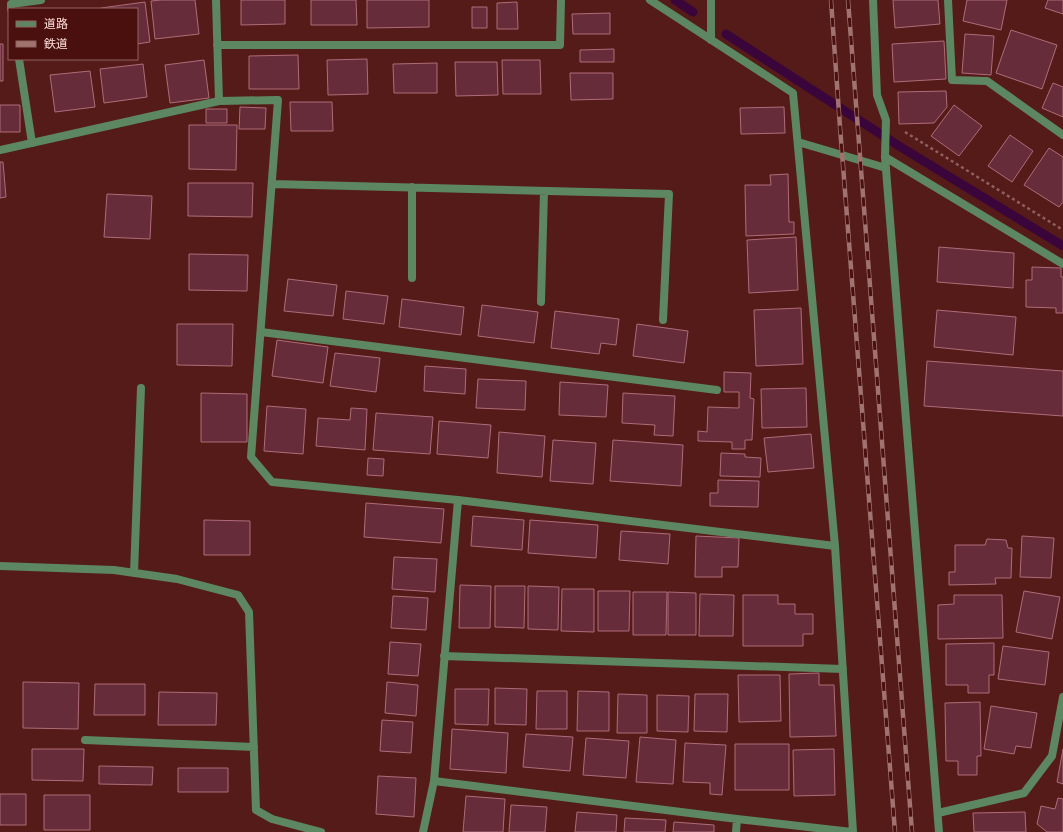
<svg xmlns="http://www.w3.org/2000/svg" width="1063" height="832" viewBox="0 0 1063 832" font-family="'Nunito Sans','Noto Sans JP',sans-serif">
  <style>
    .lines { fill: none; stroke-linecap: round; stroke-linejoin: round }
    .stream { stroke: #3a053b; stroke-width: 9 }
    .building { fill: #672c3a; stroke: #ae6c79 }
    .path { stroke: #8f605c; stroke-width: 2.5; stroke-dasharray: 3 3; stroke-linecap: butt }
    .street { stroke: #5c8760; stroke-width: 8 }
    .rail-casing { stroke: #a07370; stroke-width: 4.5 }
    .rail { stroke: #49100e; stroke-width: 3; stroke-dasharray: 9; stroke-linecap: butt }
  </style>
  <rect width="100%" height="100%" fill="#541b18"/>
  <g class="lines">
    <!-- stream -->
    <path class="stream" d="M675,0l18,12
      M726,34l173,112 164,100"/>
  </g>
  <!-- building -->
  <path class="building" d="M161,0h34l4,34 -44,5 -4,-38z
    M241,0h44v24l-44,1z
    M311,0h45l1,25h-46z
    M367,0h62v27l-62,1z
    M893,0h45l2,24 -45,4z
    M967,0h40l-6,30 -38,-9z
    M1048,0h15v14l-18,-6z
    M145,2l5,40 -13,2v-35h-36v-1z
    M517,2l1,27h-21v-26z
    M472,7h15v21h-15z
    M610,13v21h-37l-1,-20z
    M1011,30l46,15 -15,44 -46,-16z
    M965,34l29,2 -3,39 -29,-2z
    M944,41l2,38 -52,3 -2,-38z
    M0,44h3v37h-3z
    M614,49v13h-34v-12z
    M298,55l1,34h-50v-33z
    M367,59l1,35 -40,1 -1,-35z
    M204,60l5,38 -39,5 -5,-38z
    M502,60h38l1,34h-38z
    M455,62h42l1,33 -42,1z
    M437,63v30h-43l-1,-29z
    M143,64l4,33 -43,6 -4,-34z
    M90,71l5,36 -40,5 -5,-37z
    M570,73h43v26l-42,1z
    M1053,83l10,4v30l-21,-9z
    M946,91l1,16 -13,16 -35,1 -1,-32z
    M290,102h42l1,29h-42z
    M0,105h20v27h-20z
    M954,105l28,21 -23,30 -28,-20z
    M240,107l26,1 -1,21h-26z
    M784,107l1,26 -44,1 -1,-26z
    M206,109h21v14h-21z
    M189,125h48l-1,45 -47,-1z
    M1010,135l23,16 -21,31 -24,-16z
    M1049,148l14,9v45l-4,5 -35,-22z
    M0,162h3l3,35 -6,1z
    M788,174l1,48h5v12l-48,2 -1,-51h26l-1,-10z
    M188,183h65l-1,34 -64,-1z
    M107,194l45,2 -2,43 -46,-2z
    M796,237l2,53 -49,3 -2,-53z
    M939,247l75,6 -1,35 -76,-6z
    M189,254l59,1 -1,36 -58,-1z
    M1032,267l29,1v9h2v36h-7v-5l-30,-1v-27h6z
    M288,279l49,6 -4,31 -49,-5z
    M346,291l42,5 -4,28 -41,-5z
    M402,299l62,8 -3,28 -62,-8z
    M482,305l56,7 -4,31 -56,-7z
    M801,308l2,56 -47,2 -2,-56z
    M937,310l79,7 -3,38 -79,-8z
    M555,311l64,8 -3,26 -15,-2 -2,11 -48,-6z
    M177,324h56l-1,42 -55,-1z
    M637,324l51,7 -4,32 -51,-7z
    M277,340l51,7 -5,36 -51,-7z
    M335,353l45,5 -4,34 -46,-6z
    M927,361l136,10v45l-139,-10z
    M425,366l41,3 -1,25 -41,-3z
    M724,372l27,1 -1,25 4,1 -2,41h-7v9h-13v-7l-34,-1v-10l9,1 1,-25 31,1v-16h-15z
    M478,379l48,2 -1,29 -49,-2z
    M560,382l48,3 -2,32 -47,-2z
    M806,388l1,39 -45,1 -1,-39z
    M201,393l46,1v48h-46z
    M623,393l52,3 -2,40 -19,-1 1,-10 -33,-2z
    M267,406l39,3 -3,45 -39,-3z
    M351,408l16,1 -2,41 -49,-4 2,-28 32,2z
    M376,413l57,4 -3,37 -57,-4z
    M439,421l52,4 -3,33 -51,-4z
    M499,432l46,4 -3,41 -45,-4z
    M811,434l3,34 -46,4 -4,-34z
    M553,440l43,3 -3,41 -43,-3z
    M613,440l70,5 -2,41 -71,-5z
    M721,453l24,1v3l16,1 -1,19 -40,-1z
    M368,458l16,1 -1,17 -16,-1z
    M718,480l41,1 -1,26 -48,-1v-13h8z
    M366,503l78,6 -3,34 -77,-6z
    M473,516l51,4 -2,30 -51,-4z
    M204,520l46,1v34h-46z
    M530,520l68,5 -2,33 -68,-5z
    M621,531l49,3 -2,30 -49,-4z
    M696,536l43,2 -1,29h-16v10h-27z
    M1022,536l32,2 -3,40 -31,-1z
    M987,539l19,1 2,8h4l-1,30h-16l1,6 -47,1v-13h6v-27h30z
    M394,557l43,2 -2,33 -43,-3z
    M460,585l31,1 -1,42h-31z
    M495,586h30l-1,42 -29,-1z
    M528,586l31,1 -1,43 -30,-1z
    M562,589h32v43l-33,-1z
    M598,591h32l-1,40h-31z
    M1024,591l36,6 -8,42 -36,-7z
    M633,592h34l-1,43h-33z
    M668,592l28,1v42h-28z
    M700,594l34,1 -1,41h-34z
    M743,595h35v9h17v10h18v20h-10v12h-60z
    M954,595h48l1,43 -65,1v-34l16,-1z
    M393,596l35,2 -2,32 -35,-2z
    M390,642l31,2 -3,32 -30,-2z
    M994,643v32h-5v18h-21v-8h-22v-41z
    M1003,646l46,6 -4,33 -47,-6z
    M819,673v12h15l2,51 -46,1 -1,-63z
    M738,675h42l1,46 -42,1z
    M23,682l56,1 -1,46 -55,-1z
    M387,682l31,3 -2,31 -31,-3z
    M95,684h50v31h-51z
    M495,688l32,1 -1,36 -31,-1z
    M455,689h34l-1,36 -33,-1z
    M537,691h30v38h-31z
    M578,691l31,1v39h-32z
    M159,692l58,1 -1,32h-58z
    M618,694l29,1v38h-30z
    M695,694h33l-1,38 -33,-1z
    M657,695l32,1 -1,36 -31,-1z
    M980,702l1,54h-4v19h-19v-14h-12l-1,-58z
    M991,706l46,7 -6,35 -15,-2 -2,8 -30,-5z
    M382,720l31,2 -2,31 -31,-2z
    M452,729l56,4 -2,40 -56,-4z
    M526,734l47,3 -3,34 -47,-4z
    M640,737l36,3 -3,44 -37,-2z
    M586,738l43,3 -3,37 -43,-3z
    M685,743l41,2 -4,50 -12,-1v-11l-27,-1z
    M735,744h54v46h-54z
    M32,749h52l-1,32 -51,-1z
    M834,749l1,46 -41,1 -1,-46z
    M1063,749v35l-6,-2z
    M99,766l54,1 -1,18 -53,-1z
    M178,768h50v24h-50z
    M378,776l38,2 -2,39 -38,-3z
    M0,794h26v31h-26z
    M44,795h46v35h-46z
    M466,796l39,3 -2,33h-40z
    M1058,798l5,1v33h-16l-10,-8 4,-18 14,3z
    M511,805l36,2 -2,25h-36z
    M577,812l40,3 -1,17h-41z
    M1025,812l1,20h-52l-1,-19z
    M625,818l41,2 -1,12h-41z
    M674,822l40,3v7h-41z"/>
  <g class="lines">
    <!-- path -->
    <path class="path" d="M905,132l158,98"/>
    <!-- street -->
    <path class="street" d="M216,0l3,101
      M650,0l143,93 42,453 18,286
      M711,0v40
      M873,0l4,95 9,25 -1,37 54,675
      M948,0l4,80 35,1 76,54
      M11,9v-5l30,-4
      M217,45h343l1,-45
      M19,59l13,84
      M798,142l88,26
      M0,150l219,-49 59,-1 -27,357 21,25 186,18 377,46
      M885,157l178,107
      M272,184l397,10 -6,126
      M412,187v91
      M541,302l3,-111
      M261,332l456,58
      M0,566l114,4 63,9 61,16 11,17 7,198 16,9 49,13
      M134,573l7,-185
      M444,656l399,13
      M85,740l169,7
      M434,781l303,38 115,13
      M938,813l86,-20 28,-37 11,-59
      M423,832l11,-51 24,-281
      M736,832l1,-13"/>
    <defs>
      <path id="rail" d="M831,0l9,127 55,705
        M848,0l64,832"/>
    </defs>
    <!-- rail casing -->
    <use href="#rail" class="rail-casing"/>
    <!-- rail -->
    <use href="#rail" class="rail"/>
  </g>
  <!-- legend -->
  <rect x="8" y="8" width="130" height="52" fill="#49100e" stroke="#916260"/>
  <rect x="16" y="21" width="20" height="6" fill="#5c8760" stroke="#916260"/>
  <text x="44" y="28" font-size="12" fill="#fddeda">道路</text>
  <rect x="16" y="41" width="20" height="6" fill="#a07370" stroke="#916260"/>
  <text x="44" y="48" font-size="12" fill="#fddeda">鉄道</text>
</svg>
